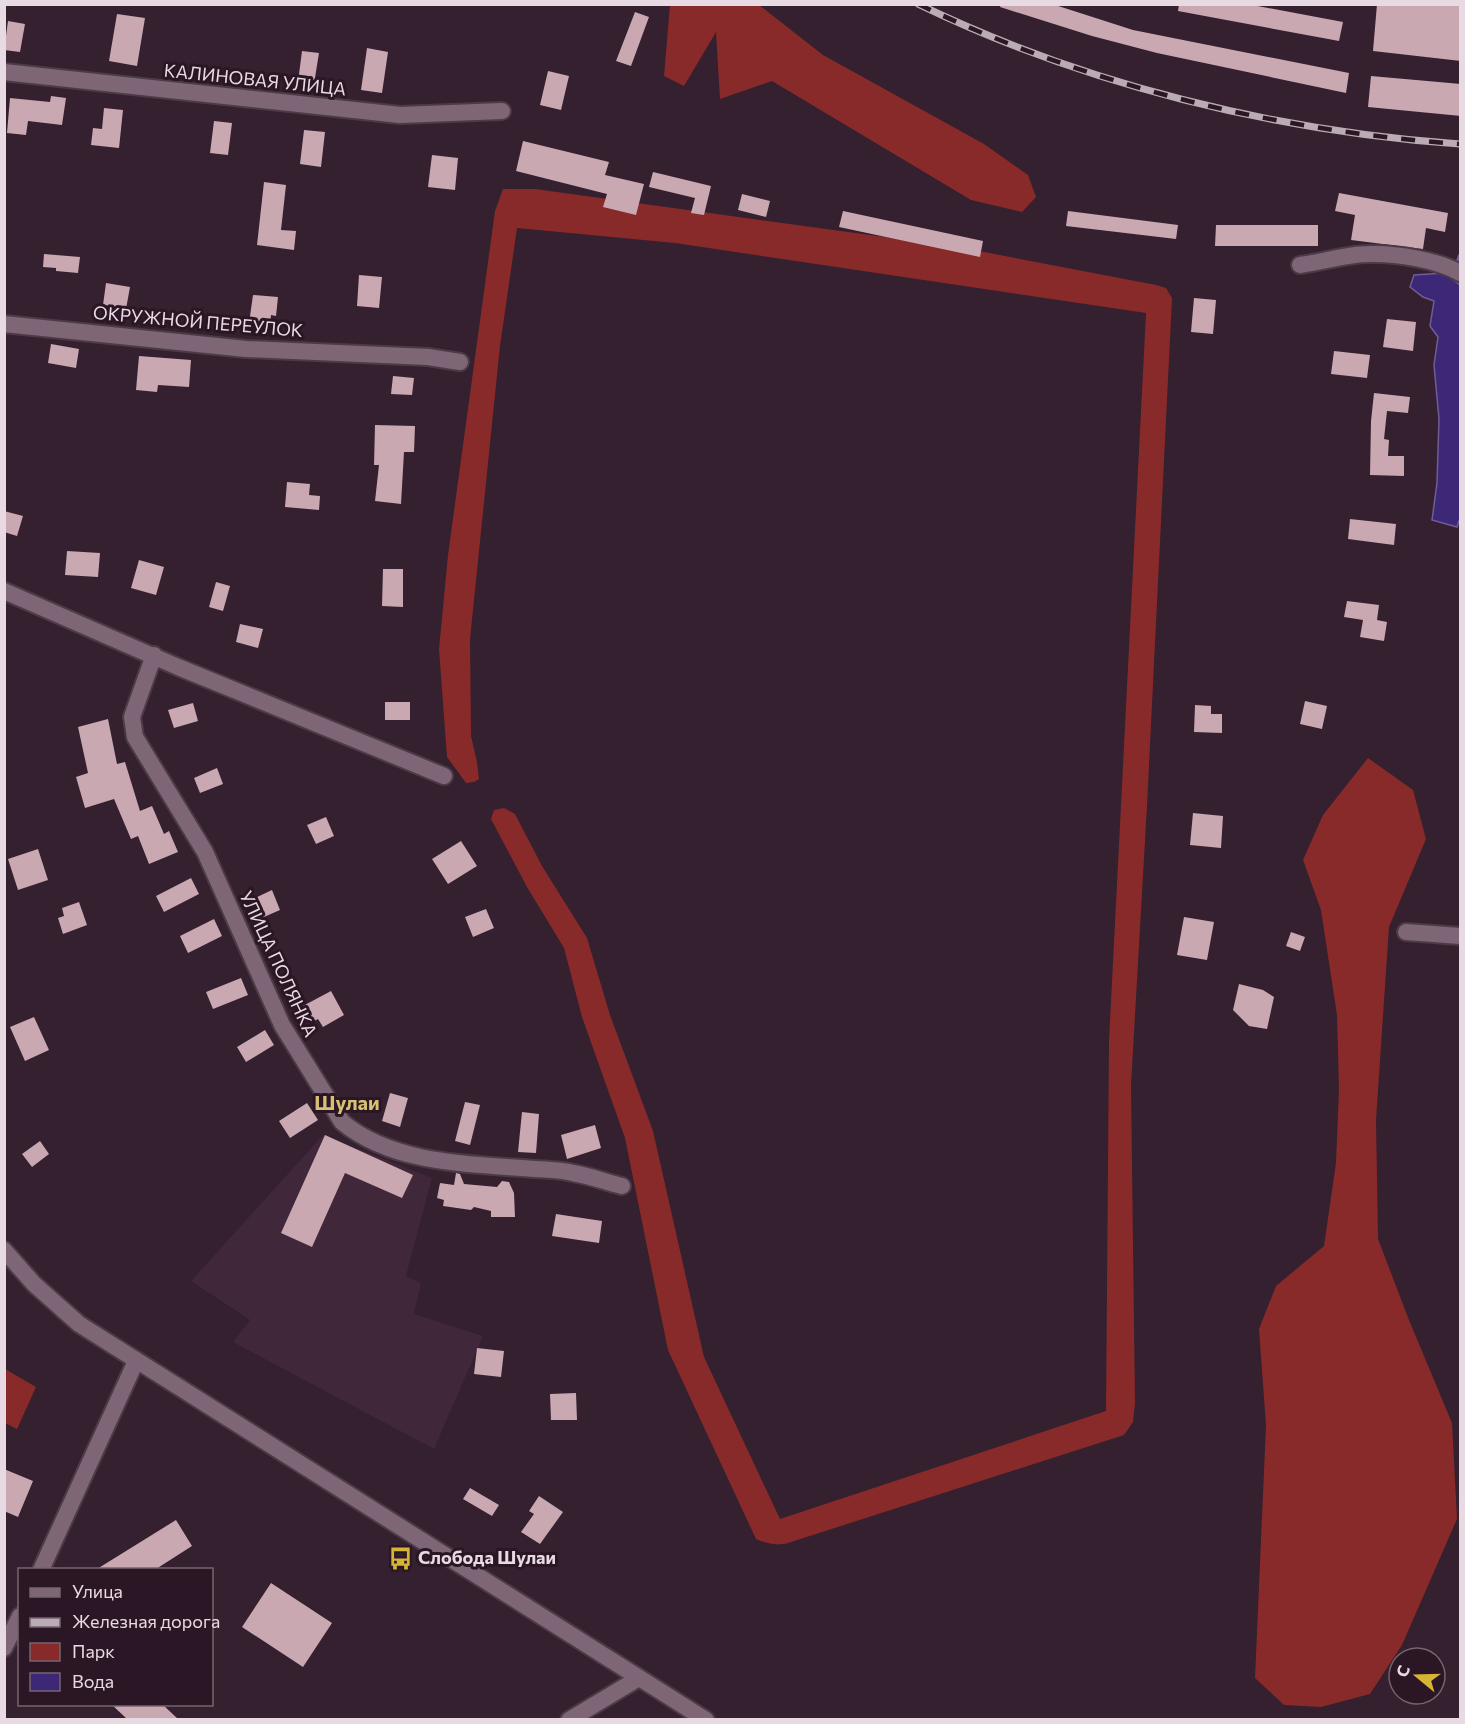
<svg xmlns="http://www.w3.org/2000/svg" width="1465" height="1724" viewBox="0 0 1465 1724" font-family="Commissioner,sans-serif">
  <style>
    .built { fill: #402739 }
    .green { fill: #882a2a }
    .water { fill: #3d2777; stroke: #705d97; stroke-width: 1.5 }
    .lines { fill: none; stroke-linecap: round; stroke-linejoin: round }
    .stream { stroke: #705d97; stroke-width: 4.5 }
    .building { fill: #c9a8b1 }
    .minor-casing { stroke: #4c3b47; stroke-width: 20 }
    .tertiary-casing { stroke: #4c3b47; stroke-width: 20 }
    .minor { stroke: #7e6677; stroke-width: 16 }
    .tertiary { stroke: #7e6677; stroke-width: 16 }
    .rail-casing { stroke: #baabb5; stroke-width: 7 }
    .rail { stroke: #2a1624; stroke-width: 4.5; stroke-dasharray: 14; stroke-linecap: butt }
    .labels { text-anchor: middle; stroke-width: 6; stroke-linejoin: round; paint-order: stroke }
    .street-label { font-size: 18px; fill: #e8dae3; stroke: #2a1624 }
    .poi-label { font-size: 18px; font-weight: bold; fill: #e8dae3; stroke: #2a1624; text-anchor: start }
    .neighbourhood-label { font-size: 20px; font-weight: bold; fill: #d6c074; stroke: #2a1624 }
  </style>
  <rect width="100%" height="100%" fill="#34202e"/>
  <!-- built -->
  <path class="built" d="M323,1135l109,43 -26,98 15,7 -7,31 69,22 -49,113 -201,-107 17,-22 -59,-39z"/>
  <!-- green -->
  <path class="green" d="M670,5h89l64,50 161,89 44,31 8,22 -14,15 -51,-12 -199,-119 -52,18 -4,-67 -32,54 -20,-10z
    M503,189h32l423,58 198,38 10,3 6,10 -25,508 -16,279 4,318 -2,19 -9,13 -336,108c-12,3 -20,1 -32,-4l-88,-189 -43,-212 -43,-121 -18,-69 -37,-61 -36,-68 3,-9 10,-2 11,6 27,52 45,72 23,77 43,116 51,226 76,162 326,-108 3,-370 37,-728 -471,-70 -158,-15 -17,118 -30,293 1,97 6,26 2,17 -5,3 -8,1 -19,-26 -8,-108 9,-94 47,-344z
    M1368,758l45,32 13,49 -37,88 -13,193 2,119 31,81 43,103 5,96 -55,126 -32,49 -49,13 -37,-2 -29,-27 11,-253 -7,-96 17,-43 48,-40 12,-83 3,-74 -2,-74 -16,-105 -18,-50 20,-45z
    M5,1369l31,18 -19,42 -12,-6z"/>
  <!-- water -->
  <path class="water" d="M1444,273l16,12v233l-3,9 -25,-7 5,-37 2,-64 -5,-54 4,-28 -8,-11 4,-25 -11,-4 -13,-10 4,-12z"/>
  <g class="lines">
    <!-- stream -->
    <path class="stream" d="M1458,262l2,-6"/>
  </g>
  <!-- building -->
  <path class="building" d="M1001,4h51l81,26 216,43 -3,20 -189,-40 -65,-17 -92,-29z
    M1179,4h68l96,18 -4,19 -161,-30z
    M1377,4h84v57l-88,-10z
    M635,12l14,5 -18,49 -15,-5z
    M117,14l28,4 -8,48 -28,-5z
    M8,21l17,3 -5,28 -16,-2z
    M367,48l21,4 -6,41 -21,-3z
    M302,51l17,2 -5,31 -16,-2z
    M548,71l21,5 -8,34 -21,-5z
    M1371,76l90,8v32l-93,-9z
    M51,96l15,2 -4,27 -34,-4 -2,14 -19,-2 3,-35 40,4z
    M104,108l19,2 -4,38 -28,-3 2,-17 9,1z
    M214,121l18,2 -4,32 -18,-2z
    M304,130l21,2 -4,35 -21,-3z
    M523,141l86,21 -4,13 39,9 -8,31 -33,-8 4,-13 -91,-23z
    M432,155l26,3 -3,32 -27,-3z
    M653,172l58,14 -7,29 -13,-2 4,-15 -46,-11z
    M264,182l22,3 -5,45 15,1 -2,19 -37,-5z
    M1339,193l109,20 -3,19 -19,-4 -3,21 -72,-9 4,-25 -20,-4z
    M742,194l28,7 -4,16 -28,-7z
    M843,211l140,30 -3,16 -141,-30z
    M1068,211l110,14 -2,14 -110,-13z
    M1216,225h102v21h-103z
    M44,254l36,3 -2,16 -22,-2v-3l-13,-1z
    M359,275l23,2 -3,31 -22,-2z
    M106,283l24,4 -4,22 -23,-4z
    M253,295l25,2 -2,19 -5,-1 -1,10 -21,-2z
    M1194,298l22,2 -3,34 -22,-2z
    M1387,319l29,3 -3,29 -30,-4z
    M51,344l28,5 -3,19 -28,-5z
    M1334,351l36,4 -3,23 -36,-4z
    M139,356l52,4 -2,27 -31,-2 -1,7 -21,-2z
    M393,376l21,2 -2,17 -21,-1z
    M1374,393l36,4 -2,16 -21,-2 -3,28 5,1 -1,16h16v20l-34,-1 1,-54z
    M375,425l40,1 -1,26h-10l-3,52 -26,-3 4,-36h-5z
    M287,482l23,2 -1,11 11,1 -1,14 -34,-3z
    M4,511l19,5 -6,20 -13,-4z
    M1350,519l46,5 -2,21 -46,-6z
    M67,551l33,2 -2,24 -33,-2z
    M139,560l25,7 -8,28 -25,-7z
    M383,569h20v38l-21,-1z
    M216,582l14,4 -7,25 -14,-4z
    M1347,601l32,4 -2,15 10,2 -3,19 -24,-4 3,-17 -19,-3z
    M240,624l23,5 -5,19 -22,-6z
    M1305,701l22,5 -5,23 -22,-5z
    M385,702h25v18h-25z
    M193,703l5,18 -24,7 -6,-18z
    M1195,705l16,1v8h11v19l-28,-1z
    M108,719l9,45 8,-2 15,49 12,-5 12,28 5,-3 9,21 -29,12 -11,-28 -7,3 -17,-40 -29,9 -9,-31 12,-4 -10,-46z
    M217,768l6,16 -23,9 -6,-15z
    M1193,813l30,3 -2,32 -31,-3z
    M326,817l8,19 -18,8 -9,-19z
    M461,841l16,25 -29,18 -16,-25z
    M38,849l10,31 -30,10 -10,-31z
    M191,878l8,16 -35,18 -8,-16z
    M272,890l8,20 -23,10 -8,-19z
    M79,902l8,23 -24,9 -5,-16 6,-2 -2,-8z
    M486,909l8,19 -21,9 -8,-20z
    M1184,917l30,5 -7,38 -30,-5z
    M214,919l8,17 -34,17 -8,-17z
    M1291,932l14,5 -5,14 -14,-5z
    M241,978l7,17 -35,14 -7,-17z
    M1239,984l24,6 11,7 -7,32 -18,-3 -16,-16z
    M331,991l13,24 -21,12 -5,-8 -8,4 -9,-16z
    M34,1017l15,33 -24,11 -15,-34z
    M265,1030l9,15 -28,17 -9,-15z
    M390,1093l18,5 -8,29 -18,-6z
    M465,1102l15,3 -10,40 -15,-4z
    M307,1103l11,17 -28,18 -11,-17z
    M522,1112l17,2 -3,39 -18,-1z
    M595,1125l6,23 -34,11 -6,-24z
    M325,1135l88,40 -11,23 -57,-25 -33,74 -31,-14z
    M40,1141l9,13 -17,13 -10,-13z
    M456,1173l4,1 4,10 33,3 5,-6 7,1 5,11 1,24h-24v-6l-17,-4 -3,3 -28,-4 1,-6 -7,-2 3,-15 14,2z
    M556,1214l46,7 -3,22 -47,-7z
    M477,1348l27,3 -3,26 -27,-3z
    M576,1393l1,27h-26l-1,-26z
    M4,1469l29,12 -15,36 -14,-6z
    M470,1488l29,17 -7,11 -29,-17z
    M539,1496l24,16 -23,32 -19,-12 13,-18 -5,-3z
    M176,1520l16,26 -36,23h-59z
    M271,1583l61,40 -29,44 -61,-40z
    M111,1704h51l16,15h-51z"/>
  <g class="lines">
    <defs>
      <path id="minor" d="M4,72l396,43 102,-4
        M1300,265c23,-3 47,-11 69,-11 27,-1 68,6 91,19
        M4,324l242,25 182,8 32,5
        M4,591l174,76 266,109
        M154,655l-22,62 3,20 70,115 77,173 60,97c52,43 130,42 194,47 13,1 25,1 37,4 17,3 33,9 49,13
        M1406,932l54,4
        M41,1570l95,-209
        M4,1648l16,-32
        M569,1720l70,-42"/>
      <path id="tertiary" d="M4,1250l30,34 45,40 627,396"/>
    </defs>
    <!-- minor casing -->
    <use href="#minor" class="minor-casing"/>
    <!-- tertiary casing -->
    <use href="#tertiary" class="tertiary-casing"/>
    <!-- minor -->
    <use href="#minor" class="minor"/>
    <!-- tertiary -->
    <use href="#tertiary" class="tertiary"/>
    <defs>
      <path id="rail" d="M918,4c168,81 357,127 542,140"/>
    </defs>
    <!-- rail casing -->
    <use href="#rail" class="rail-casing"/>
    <!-- rail -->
    <use href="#rail" class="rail"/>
  </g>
  <!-- icons -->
  <defs>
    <symbol id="bus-bare" viewBox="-9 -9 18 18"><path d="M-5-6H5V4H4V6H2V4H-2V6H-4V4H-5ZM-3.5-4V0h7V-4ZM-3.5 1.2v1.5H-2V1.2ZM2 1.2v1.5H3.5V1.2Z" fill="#d6b534" stroke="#2a1624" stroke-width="2.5" paint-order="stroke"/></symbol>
  </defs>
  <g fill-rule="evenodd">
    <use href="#bus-bare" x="384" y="1542" width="33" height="33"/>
  </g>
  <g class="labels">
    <!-- street labels -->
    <g class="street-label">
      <text transform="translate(255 80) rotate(6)" y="6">КАЛИНОВАЯ УЛИЦА</text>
      <text transform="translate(198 322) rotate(5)" y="6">ОКРУЖНОЙ ПЕРЕУЛОК</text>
      <text transform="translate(278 964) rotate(65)" y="6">УЛИЦА ПОЛЯНКА</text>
    </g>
    <!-- poi labels -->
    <g class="poi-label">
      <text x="418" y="1564">Слобода Шулаи</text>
    </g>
    <!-- neighbourhood labels -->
    <g class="neighbourhood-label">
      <text x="347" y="1110">Шулаи</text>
    </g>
  </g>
  <!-- border -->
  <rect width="1465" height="1724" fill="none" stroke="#e8dae3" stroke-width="12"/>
  <!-- legend -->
  <rect x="18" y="1568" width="195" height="138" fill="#2a1624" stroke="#766470" stroke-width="1.5"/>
  <rect x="30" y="1588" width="30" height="9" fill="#7e6677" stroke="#766470" stroke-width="1.5"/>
  <text x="72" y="1598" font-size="18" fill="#e8dae3">Улица</text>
  <rect x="30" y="1618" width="30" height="9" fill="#baabb5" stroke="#766470" stroke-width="1.5"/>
  <text x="72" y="1628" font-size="18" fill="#e8dae3">Железная дорога</text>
  <rect x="30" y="1643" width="30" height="18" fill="#882a2a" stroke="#766470" stroke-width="1.5"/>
  <text x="72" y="1658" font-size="18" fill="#e8dae3">Парк</text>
  <rect x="30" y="1673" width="30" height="18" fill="#3d2777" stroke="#766470" stroke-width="1.5"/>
  <text x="72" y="1688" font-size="18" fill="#e8dae3">Вода</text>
  <!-- north arrow -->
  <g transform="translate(1417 1676) rotate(289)"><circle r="28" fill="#2a1624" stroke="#766470" stroke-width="1.5"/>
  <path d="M0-4.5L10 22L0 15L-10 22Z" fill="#d6b534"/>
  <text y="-9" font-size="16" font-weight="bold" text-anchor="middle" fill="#e8dae3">С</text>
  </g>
</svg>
